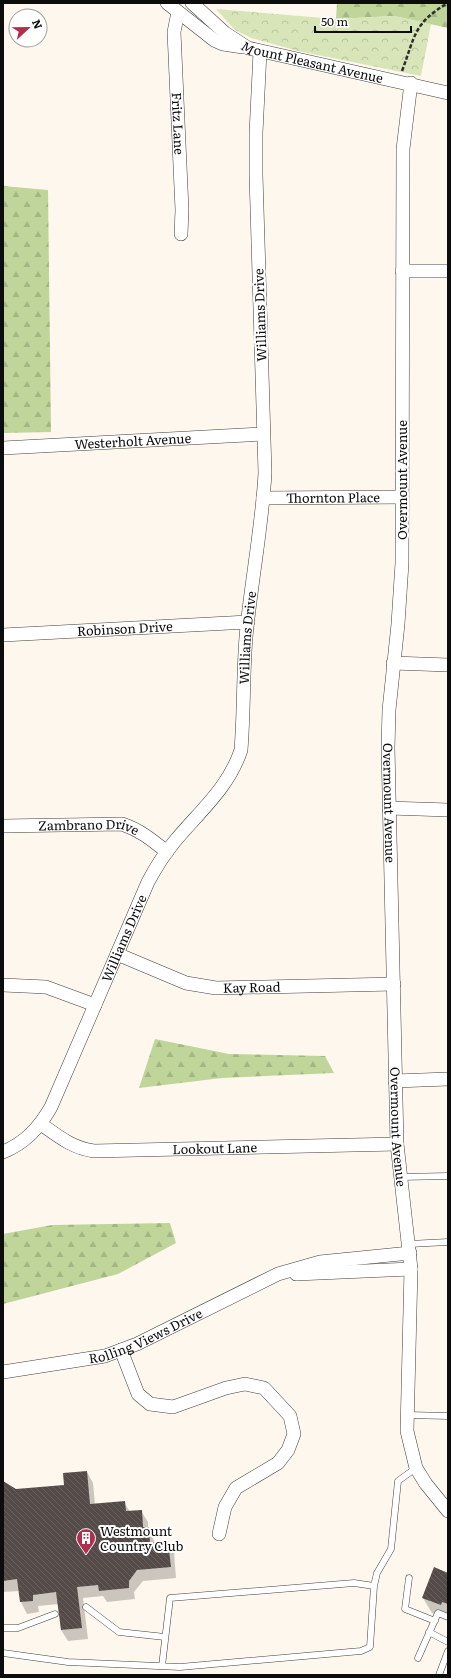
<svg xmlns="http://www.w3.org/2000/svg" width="451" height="1678" viewBox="0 0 451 1678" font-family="Literata,serif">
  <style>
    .forest { fill: url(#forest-firs) }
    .park { fill: url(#park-crowns) }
    .shadow { fill: #0003 }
    .building { fill: url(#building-back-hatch) }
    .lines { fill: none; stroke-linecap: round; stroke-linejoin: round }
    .lane-casing { stroke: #3f3f3f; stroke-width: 7 }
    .street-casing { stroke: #3f3f3f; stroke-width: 14 }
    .path { stroke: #2e2e2e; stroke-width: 2.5; stroke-dasharray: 4 2; stroke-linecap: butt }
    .lane { stroke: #fff; stroke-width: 6 }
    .street { stroke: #fff; stroke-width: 13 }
    .labels { text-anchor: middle; stroke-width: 4; stroke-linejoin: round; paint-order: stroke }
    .street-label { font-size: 13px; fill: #0c0c0c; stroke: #fff }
    .poi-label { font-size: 13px; fill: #0c0c0c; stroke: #fff; text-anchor: start }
  </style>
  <defs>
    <pattern id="forest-firs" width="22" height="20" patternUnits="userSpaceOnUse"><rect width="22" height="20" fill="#bfd59a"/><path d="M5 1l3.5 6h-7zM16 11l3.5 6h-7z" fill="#a3b684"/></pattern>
    <pattern id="park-crowns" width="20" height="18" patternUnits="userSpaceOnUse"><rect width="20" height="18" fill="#d8e5b9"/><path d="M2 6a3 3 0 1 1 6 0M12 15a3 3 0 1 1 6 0" fill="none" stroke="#b8c39e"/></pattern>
    <pattern id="building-back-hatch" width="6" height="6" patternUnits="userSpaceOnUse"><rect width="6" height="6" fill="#544b49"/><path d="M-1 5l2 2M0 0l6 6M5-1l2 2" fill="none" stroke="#68605f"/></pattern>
  </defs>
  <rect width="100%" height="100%" fill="#fef7ed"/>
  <!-- forest -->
  <path class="forest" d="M337,3h111v25l-54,-12 -58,3z
    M3,186l45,4 3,242 -48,1z
    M155,1039l74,15 96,2 9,17 -112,5 -83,10z
    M170,1223l6,20 -58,31 -115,30v-70l49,-9z"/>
  <!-- park -->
  <path class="park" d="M216,9l120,10 58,-3 37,8 -10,52 -123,-25 -47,-13 -16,-8z"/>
  <!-- shadow -->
  <path class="shadow" d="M447,1186h1v25z
    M87,1472l6,11 2,22 29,-3 6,10 11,-1 7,11v6l7,15 13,-1 6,11 2,25 -33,3 -9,11 1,7 -28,3 -4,-6 -20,2 5,41 -20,2 -7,-11 -2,-26 -21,2 1,6 -12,2 -6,-12 -2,-11 -16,1v-110l13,8 49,-4z
    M448,1574v46l-16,-7 -9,-15z"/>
  <!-- building -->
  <path class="building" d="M87,1471l3,33 35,-3 1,10 16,-1 1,17h6l1,16 18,-2 3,26 -34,3 -8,11v7l-30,3 -1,-6 -21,2 5,41 -21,2 -5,-38 -23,3v6l-13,1 -3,-23 -14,2v-100l13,8 48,-4 -1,-12z
    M434,1567l14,6v31l-6,-2 -1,3 -19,-7z"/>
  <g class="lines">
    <defs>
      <path id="lane" d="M401,1177l47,-1
        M409,1244l39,-2
        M408,1415l40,1
        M409,1578l-4,31 30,12
        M374,1586l3,-13 14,-24 7,-68 18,-13
        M86,1607l33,25 46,5
        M3,1628h15l37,-14
        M429,1632l19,10
        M3,1653l65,9 112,5 181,-16 9,-4 4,-61 -20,-3 -184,15 -8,68
        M418,1658l20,-45 10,4
        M439,1675l9,-24"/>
      <g id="street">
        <path d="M167,3l47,37 9,4 20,3"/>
        <path id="s1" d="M192,3l33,30 23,15 200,45"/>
        <path id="s2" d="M178,12l-4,20 8,178 -1,24"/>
        <path id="s3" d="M411,83l-8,66 -1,414 -4,61 -9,86 -1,38 9,396 14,125 -4,162 9,37 10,16 22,27"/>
        <path d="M402,271h46"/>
        <path id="s4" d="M3,448l260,-14"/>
        <path id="s5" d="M263,498l139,-1"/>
        <path id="s6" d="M3,635l245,-13"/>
        <path d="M393,663l55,2"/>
        <path d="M389,808l59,2"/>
        <path id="s7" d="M3,826l119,-2c18,6 30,16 45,28"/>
        <path id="s8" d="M117,954l69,29 30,5 178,-4"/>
        <path d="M3,985l43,2 49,18"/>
        <path d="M395,1081l53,-2"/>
        <path id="s9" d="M41,1124c17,12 31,24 53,27l303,-7"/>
        <path id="s10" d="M3,1152c22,-9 36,-24 48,-45l97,-225c8,-15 17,-29 27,-41 25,-30 54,-54 66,-91 3,-38 2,-76 5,-113 5,-55 16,-109 19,-164l-9,-298v-42l4,-81"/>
        <path d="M296,1274l115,-5"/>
        <path d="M121,1350l17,44 12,10 23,3 53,-19 19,-4 19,4 26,28 4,18 -6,16 -10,13 -42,25 -11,19 -6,27"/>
        <path id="s11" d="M3,1372l102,-16 32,-12 141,-70 42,-12 90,-9"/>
      </g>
    </defs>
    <!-- lane casing -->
    <use href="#lane" class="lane-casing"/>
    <!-- street casing -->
    <use href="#street" class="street-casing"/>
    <!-- path -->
    <path class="path" d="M402,71c13,-34 11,-48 46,-68"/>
    <!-- lane -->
    <use href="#lane" class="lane"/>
    <!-- street -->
    <use href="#street" class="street"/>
  </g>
  <!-- icons -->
  <defs>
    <symbol id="building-pin" viewBox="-11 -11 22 30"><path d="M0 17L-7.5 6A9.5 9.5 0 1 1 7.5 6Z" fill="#b12f4d" stroke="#fff"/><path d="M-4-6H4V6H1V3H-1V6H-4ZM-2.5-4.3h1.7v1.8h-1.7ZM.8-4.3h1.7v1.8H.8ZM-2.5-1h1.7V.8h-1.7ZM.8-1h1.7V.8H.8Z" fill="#fff"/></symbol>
  </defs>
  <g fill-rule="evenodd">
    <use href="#building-pin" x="75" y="1527" width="22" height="30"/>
  </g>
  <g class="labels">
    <!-- street labels -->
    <g class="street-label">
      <text dy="5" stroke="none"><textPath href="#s1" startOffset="138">Mount Pleasant Avenue</textPath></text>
      <text dy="5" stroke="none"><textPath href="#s2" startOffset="112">Fritz Lane</textPath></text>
      <text transform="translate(260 315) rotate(-92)" y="5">Williams Drive</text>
      <text dy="5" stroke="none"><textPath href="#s4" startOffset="130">Westerholt Avenue</textPath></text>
      <text transform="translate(402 480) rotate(-90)" y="5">Overmount Avenue</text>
      <text dy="5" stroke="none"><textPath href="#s5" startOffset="70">Thornton Place</textPath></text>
      <text dy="5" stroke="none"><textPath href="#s6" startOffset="122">Robinson Drive</textPath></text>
      <text dy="5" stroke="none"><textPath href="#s10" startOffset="587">Williams Drive</textPath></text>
      <text dy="5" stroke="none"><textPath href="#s3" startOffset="721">Overmount Avenue</textPath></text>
      <text dy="5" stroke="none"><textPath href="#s7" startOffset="86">Zambrano Drive</textPath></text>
      <text dy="5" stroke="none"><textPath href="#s10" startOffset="251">Williams Drive</textPath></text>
      <text dy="5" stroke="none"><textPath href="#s8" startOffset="141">Kay Road</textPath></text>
      <text dy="5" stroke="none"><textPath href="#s3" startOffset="1045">Overmount Avenue</textPath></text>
      <text dy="5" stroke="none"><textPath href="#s9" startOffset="181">Lookout Lane</textPath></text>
      <text dy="5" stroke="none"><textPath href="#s11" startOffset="148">Rolling Views Drive</textPath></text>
    </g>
    <!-- poi labels -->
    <g class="poi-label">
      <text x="100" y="1536">Westmount<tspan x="100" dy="15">Country Club</tspan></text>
    </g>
  </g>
  <!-- border -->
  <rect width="451" height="1678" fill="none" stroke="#0c0c0c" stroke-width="8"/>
  <!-- north arrow -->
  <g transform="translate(28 28) rotate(68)"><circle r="19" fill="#ffffff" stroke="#9e9e9e"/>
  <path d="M0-3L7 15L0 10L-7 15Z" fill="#b12f4d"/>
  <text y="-6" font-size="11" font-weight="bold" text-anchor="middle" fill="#0c0c0c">N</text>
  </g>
  <!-- scale -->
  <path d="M315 26v6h96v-6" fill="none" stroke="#0c0c0c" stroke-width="2"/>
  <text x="321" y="26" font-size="12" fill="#0c0c0c" stroke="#ffffff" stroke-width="3" paint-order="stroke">50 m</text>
</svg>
